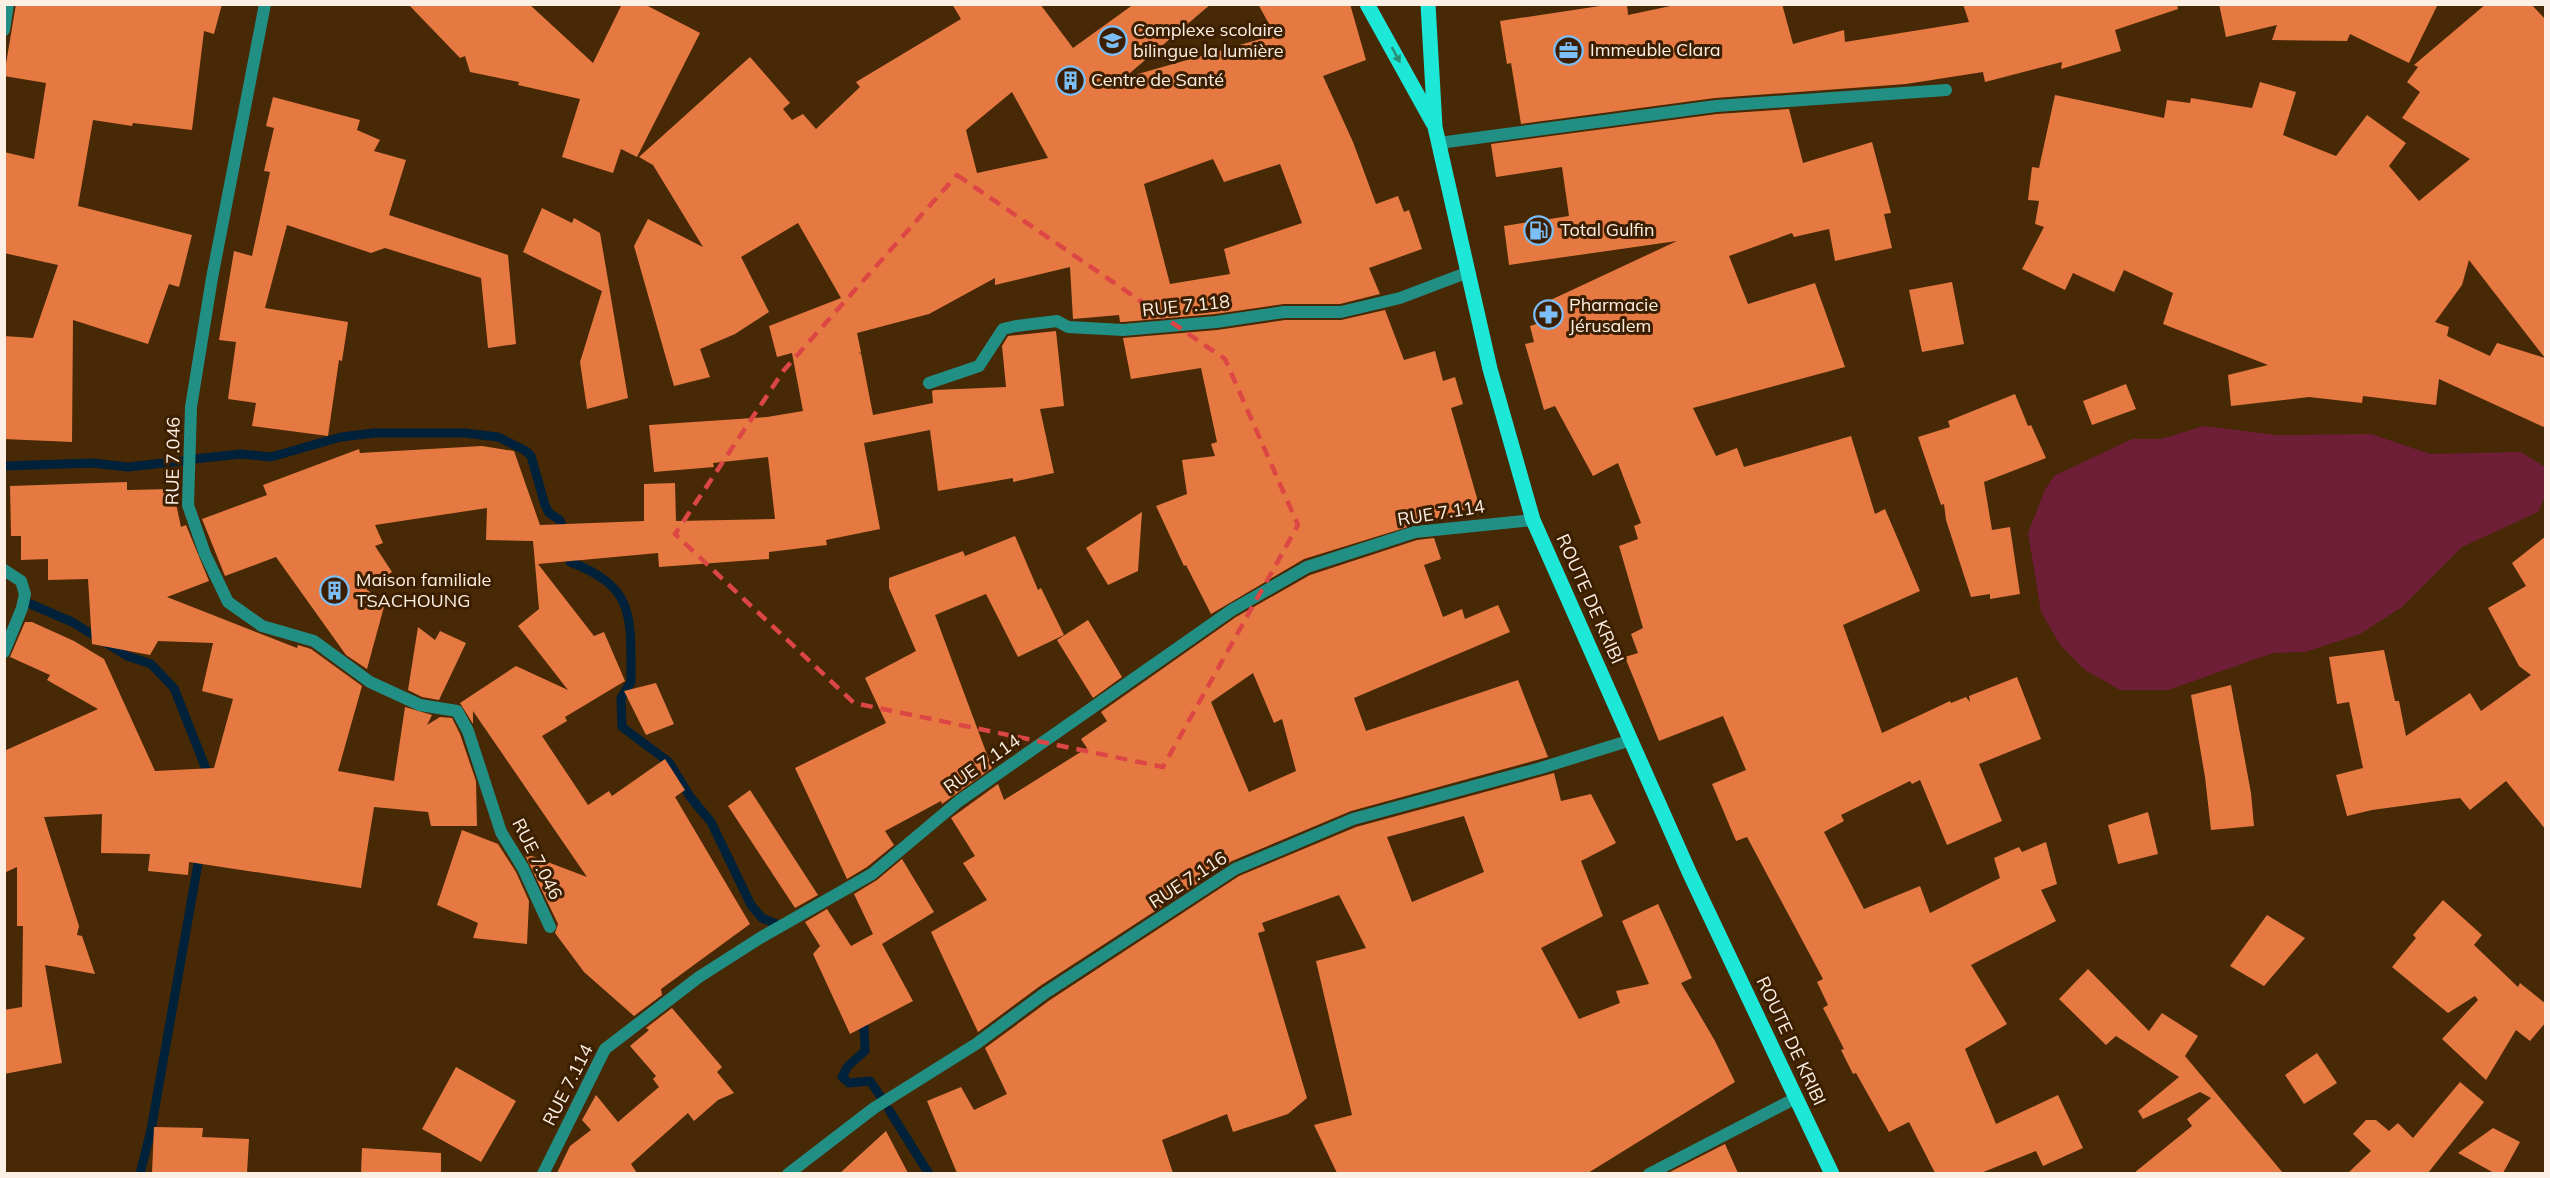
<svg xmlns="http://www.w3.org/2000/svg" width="2550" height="1178" viewBox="0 0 2550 1178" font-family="Mulish,sans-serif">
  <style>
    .green { fill: #6f1e38 }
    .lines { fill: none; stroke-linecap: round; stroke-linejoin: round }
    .stream { stroke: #00213a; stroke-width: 9 }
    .building { fill: #e67942; fill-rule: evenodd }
    .minor { stroke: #228f85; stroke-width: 12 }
    .primary { stroke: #1de7d6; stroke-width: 15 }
    .oneway { fill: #2b8d76 }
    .marked { fill: none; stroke: #dc4644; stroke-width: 4.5; stroke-dasharray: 12 8; stroke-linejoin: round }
    .labels { text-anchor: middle; stroke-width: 6; stroke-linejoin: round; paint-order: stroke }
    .poi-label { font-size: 18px; fill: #fcefe3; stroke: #3c1f00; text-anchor: start }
    .street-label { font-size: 18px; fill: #fcefe3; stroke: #3c1f00 }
  </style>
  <rect width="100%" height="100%" fill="#472906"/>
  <!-- green -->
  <path class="green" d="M2204,426l72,9 95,-1 59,20 91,-2 24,15v29l-7,16 -76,35 -60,60 -42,27 -55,18 -32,1 -105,37h-48l-35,-20 -24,-24 -20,-34 -13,-79 17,-43 9,-14 78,-37h29z"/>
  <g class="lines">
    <!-- stream -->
    <path class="stream" d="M194,459l47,-5 30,3 70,-20 33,-4h91l33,4 28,14 5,5 14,49 4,8 11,7 4,14
      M4,466l88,-3 36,4 54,-6
      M567,551l3,11c63,24 61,52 61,111v9l-10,16 1,29 47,35 22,36 20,24 40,83 11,13 19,8
      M28,603l44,19 55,34 24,8 23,24 36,91
      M864,1026l1,25 -17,15 -6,11 7,6 21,-2 15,22
      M889,1110l40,64
      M140,1174l11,-44 49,-278"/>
  </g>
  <!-- building -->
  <path class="building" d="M16,4h206l-8,30 -10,-3 -12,99 -59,-7 -1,3 -39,-6 -15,86 114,29 -13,52 -10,-3 -21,60 -75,-24 -1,122 -68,-3v-103l29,2 25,-73 -54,-12v-101l30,7 12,-76 -42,-7z
    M408,4h121l64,59 29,-59h22l56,29 -63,124 -16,-8 -8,24 -51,-16 18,-58 -62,-14 1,-3 -49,-10 -5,-16 -5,2z
    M952,4h88l33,44 61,-44h77l-87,74 151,-43 -17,-31h92l16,56 -43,16 30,66 23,62 22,-8 6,16 5,-2 13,39 -53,19 11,26 -40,10h-56l-69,10 -92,8h-3l-1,-7 -46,4 -3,-52 -75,18v-7l-66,36 -72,19 4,19 -3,2 3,-1 12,62 60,-12 -1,-12 3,-1 71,-3 -4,-41 6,-10 48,-5 8,75 -24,3 14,64 -41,9v-4l-75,13 -8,-61 -66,13 16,86 -54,11 1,5 -58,7v7l-110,8 -1,-14 -120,11 56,72 10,-4 21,49 -60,36 2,4 -25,15 46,69 21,-14 3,5 53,-37 20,31 -10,7 75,127 -89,65 1,6 -28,21 -50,-44 -29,-39 3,-9 -34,-71 63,24 -114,-166v13l-13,-21 56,-37 52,24 -50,-64 21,-17 -6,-68 -47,-1 1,-32 -112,17 8,18 -8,3 17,26 -26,17 19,14 -18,66 -21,-14 -70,-98 -51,19 -23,-57 65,-24 -4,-10 96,-36 1,4 122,-7 32,5 26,74 104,-4v-37l31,-1 1,38 99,-2 -7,-62 -55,6 1,4 -60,5 -5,-47 118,-8 36,-6 -11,-58 -15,4 -8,-31 72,-28 -43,-75 -57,34 28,55 -34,22 -35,15 10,28 -36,9 -40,-140 14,-27 55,28 -50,-82 -14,-8 111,-100 40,46 -7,6 9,11 11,-6 13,15 44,-42 -4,-5 105,-63zM1012,92l36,66 -71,15 -11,-43zM1213,159l11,23 56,-18 22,59 -78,26 6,25 -60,10 -26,-100z
    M1613,4h14l1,11 52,-11h102l11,40 51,-14 1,12 124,-20 -6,-18h214l1,5 -63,21 6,21 -60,18 1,-7 -77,20 -2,-10 -77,12 -191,14 -194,26 -10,-61 -4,1 -7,-43z
    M2219,4h219l-29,59 -59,-29 -3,7 -75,-1 5,-15 -51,12z
    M2486,4h45l15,16v408l-107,-49 -3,26 -73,-9 -1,7 -53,-6 -78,9 -3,-31 40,-10 -105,-41 10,-31 -49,-23 -10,22 -41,-19 -8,17 -43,-21 22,-42 -9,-3 4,-23 -11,-1 4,-33 7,1 16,-73 109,23 3,-18 23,3 1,-5 61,10 8,-26 36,10 -13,43 53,21 31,-41 39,28 -17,23 30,35 51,-42 -68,-41 18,-26 -13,-10 11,-15 -4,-2zM2469,260l48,62 28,36 -48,-15 -7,13 -43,-20 2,-9 -14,-5 27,-37z
    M273,97l87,23 -3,10 23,10 -6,11 32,9 -17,55 119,40 8,89 -28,4 -7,-70 -96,-30 -14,5 -84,-28 -22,83 83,14 -6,39 -3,-1 -11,76 -76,-10 4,-23 -28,-4 8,-57 -17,-2 15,-89 18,5 18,-84 -6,-1 10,-43 -8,-2z
    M1789,109l14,54 69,-21 19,71 -7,1 8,34 -57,13 -6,-32 -35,8 -2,-4 -63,23 19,48 67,-21 30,84 -152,41 23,48 21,-8 7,19 107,-31 24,78 10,-5 35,82 -77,34 39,108 68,-32 1,2 15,-6 4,5 -1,-6 48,-19 24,62 -62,25 23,57 -55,24 -27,-65 -8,4 -2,-3 -69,34 3,6 -20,11 40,77 56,-23 10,27 70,-35 -6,-20 25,-11 3,5 24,-10 11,42 -16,6 15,31 -85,44 36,59 -42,25 31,75 62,-29 25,53 -40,18 -7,-15 -55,22h-46l-26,-51 -20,10 -33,-59 -3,1 -12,-24 3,-1 -21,-41 5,-3 -11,-23 6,-3 -76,-142 -11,4 -24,-57 34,-14 -23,-54 -64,25 -34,-84 13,-4 -7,-19 12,-6 -24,-82 19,-7 -4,-13 7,-3 -23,-60 -25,13 -38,-70 -11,4 -19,-66 9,-2 -4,-16 19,-6 -7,-16 135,-63 -168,24 -5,-39 65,-10 -7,-49 -66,10 -5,-33 226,-30z
    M542,208l30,15 2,-5 26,15 28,165 -41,11 -7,-47 22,-71 -79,-39z
    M1952,282l12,62 -42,8 -13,-62z
    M1385,310l19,50 31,-9 8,30 12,-4 8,27 -12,4 28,97 -175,54 -93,55 -25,-49 -2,1 -28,-60 31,-12 -5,-34 33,-4 -4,-12 6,-2 -16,-74 -70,11 -8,-41 94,-8 68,-10h56z
    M2126,384l10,25 -44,16 -9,-24z
    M2015,394l13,32 3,-1 15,33 -62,24 8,48 18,-3 10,67 -30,5v-5l-19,3 -25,-77 -2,-16 -3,1 -23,-68 32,-10 -2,-6z
    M127,482v8l46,-1 8,38 5,-2 23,56 -42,16 130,51 1,-3 13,4 51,37 -24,85 56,10 11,-74 27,8 -5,10 13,-8 12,1 8,16 16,47 1,45h-46l-3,-14 -54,-5 -13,81 -172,-26 -1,13 -40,-4 2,-17 -49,-1 1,-39 -58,3 35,109 -2,9 5,1 13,38 -50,-9 17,98 -58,11v-64l18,-3 1,-81h-6v-59l-13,6v-122l94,-42 -51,-29 3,-5 -40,-18 15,-35h7l42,19 30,18 51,112 59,-3 19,-69 -31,-8 11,-48 -55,-2 -8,14 -58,-11 -4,-65 -40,1v-21l-27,1v-24h-10l-1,-50z
    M1142,512l-4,59 -30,14 -22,-37z
    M1015,536l23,54 3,-2 23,47 -46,22 -32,-63 -51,21 57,153 -50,36 -1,-3 -56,30 9,14 -27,22 -20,12 -52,-111 91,-45 -21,-45 51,-27 -27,-63v-10l74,-27 2,5z
    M2546,536v294l-40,-49 -36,29 -10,-12 -88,12 -25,6 -11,-41 27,-7 -14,-66 -12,2 -8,-47 55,-7 11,51h4l7,35 64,-43 11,18 50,-36 -12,-9 -31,-58 38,-22 -14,-23z
    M1434,538l7,21 -17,6 19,52 19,-8 3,10 33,-14 12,27 -156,66 12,33 152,-51 30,77 -197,54 -119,50 -192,125 -62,46 -47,-100 56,-32 -24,-37 12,-7 -24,-38 47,-34 6,16 83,-52 -6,-9 26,-18 -6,-9 135,-95 74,-42 107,-35zM1253,673l21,50 8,-4 14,52 -47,21 -38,-90z
    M1088,620l34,57 -29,21 -36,-58z
    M418,627l17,13 5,-9 26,12 -27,57 -17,-3 -14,-7z
    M656,683l18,41 -28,11 -22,-44z
    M2231,685l20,108 3,33 -43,4 -6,-53 -14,-82z
    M1554,773l7,28 30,-7 25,49 -35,18 22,55 -62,32 38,71 41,-16 -4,-12 33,-7 -27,-63 36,-17 34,74 -11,5 34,58 20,41 -147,91h-251l-23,-48 38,-10 -36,-154 50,-13 -27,-53 -77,28 3,8 -7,2 49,165 -19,16 -55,18 -6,-18 -65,26 11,33h-216l-30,-72 34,-14 13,23 33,-16 -22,-46 65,-48 189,-124 117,-49zM1464,816l20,56 -72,30 -25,-65z
    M750,790l68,105 -23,13 -67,-102z
    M2148,812l10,42 -40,10 -10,-39z
    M462,830l36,14 18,28 13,29 -2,43 -54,-6 5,-15 -41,-18z
    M902,859l32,53 -52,32 31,57 -63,33 -37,-80 7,-8 -15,-24 22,-13 24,37 22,-12 -19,-40 23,-14z
    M2443,900l39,35 -8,10 44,42 2,-4 26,21v18l-16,19 -14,-11 -30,50 -44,-41 36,-39 -3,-4 -27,17 -56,-46 24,-29 -3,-3z
    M2267,915l38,23 -41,48 -34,-20z
    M2088,969l61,62 13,-18 36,23 -13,20 98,117h-149l58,-47 -5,-7 24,-21 -11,-6 -57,27 -5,-8 41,-34 -63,-41 -10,9 -47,-46z
    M672,1008l50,59 -5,5 17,21 -16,7 -24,21 -6,-8 -57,51 6,9h-80l13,-27 21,-16 -9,-10 14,-25 22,27 41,-35 -6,-8 3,-3 -26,-30 19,-16 -3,-2z
    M2317,1053l20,30 -33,21 -19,-29z
    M456,1067l60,34 -35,61 -59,-33z
    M2460,1082l24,20 -56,71h-80l23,-22 -18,-17 13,-14h10l13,11 9,-8 15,15z
    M154,1127l49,1 -1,9 47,2 -2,34h-95z
    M2493,1128l27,14 -17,31h-9l-36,-20z
    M886,1131l22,42h-68z
    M1725,1144l13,29h-70z
    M362,1148l79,5v20h-80z"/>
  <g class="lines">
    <!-- minor -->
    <path class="minor" d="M265,4l-53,274 -21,129 -3,98 17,49 23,48 34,24 52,15 56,41 50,23 37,6 11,20 33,101 22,36 27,59
      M4,30l4,-26
      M1439,143l277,-37 230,-16
      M929,383l50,-17 24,-37 13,-3 41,-5 11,6 55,3 93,-8 68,-10h57l59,-14 66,-25
      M4,570l17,11 4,13 -3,14 -18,44
      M543,1174l62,-125 94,-72 61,-39 112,-64 87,-73 273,-191 75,-43 108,-35 118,-12
      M788,1174l86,-66 102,-64 69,-51 190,-124 118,-50 188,-51 90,-28
      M1649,1174l147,-76"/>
    <!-- primary -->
    <path class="primary" d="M1367,4l66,119
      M1428,4l7,123 55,242 43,151 157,354 142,300"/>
  </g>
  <!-- one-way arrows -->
  <defs><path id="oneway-solid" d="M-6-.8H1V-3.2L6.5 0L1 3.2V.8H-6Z" transform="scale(1.5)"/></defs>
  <use class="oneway" href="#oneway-solid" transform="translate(1396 55) rotate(62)"/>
  <!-- marked area -->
  <path class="marked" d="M957,175l268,184 73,166 -135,242 -309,-64 -179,-169 109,-164z"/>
  <!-- icons -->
  <defs>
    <symbol id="school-ring" viewBox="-11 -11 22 22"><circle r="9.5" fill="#3c1f00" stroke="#7bbef8" stroke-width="1.5"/><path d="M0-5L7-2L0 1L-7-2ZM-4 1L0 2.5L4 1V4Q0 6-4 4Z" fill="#7bbef8"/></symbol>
    <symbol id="office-ring" viewBox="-11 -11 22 22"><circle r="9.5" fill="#3c1f00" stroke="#7bbef8" stroke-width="1.5"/><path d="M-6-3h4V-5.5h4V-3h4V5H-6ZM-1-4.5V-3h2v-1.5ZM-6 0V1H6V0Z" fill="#7bbef8"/></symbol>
    <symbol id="building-ring" viewBox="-11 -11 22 22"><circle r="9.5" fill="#3c1f00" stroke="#7bbef8" stroke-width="1.5"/><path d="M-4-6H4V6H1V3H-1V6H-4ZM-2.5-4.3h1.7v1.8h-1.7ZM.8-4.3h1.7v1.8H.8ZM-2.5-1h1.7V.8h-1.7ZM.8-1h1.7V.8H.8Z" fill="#7bbef8"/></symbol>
    <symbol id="fuel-ring" viewBox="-11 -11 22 22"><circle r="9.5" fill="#3c1f00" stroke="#7bbef8" stroke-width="1.5"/><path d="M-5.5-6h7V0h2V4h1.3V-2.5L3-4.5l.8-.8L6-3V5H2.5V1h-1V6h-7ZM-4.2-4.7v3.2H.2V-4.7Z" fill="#7bbef8"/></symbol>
    <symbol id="pharmacy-ring" viewBox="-11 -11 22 22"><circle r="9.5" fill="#3c1f00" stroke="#7bbef8" stroke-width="1.5"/><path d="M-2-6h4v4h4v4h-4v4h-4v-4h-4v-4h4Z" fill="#7bbef8"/></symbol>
  </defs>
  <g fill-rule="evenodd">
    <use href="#school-ring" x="1096" y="24" width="33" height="33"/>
    <use href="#office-ring" x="1552" y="34" width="33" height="33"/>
    <use href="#building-ring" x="1054" y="64" width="33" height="33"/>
    <use href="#fuel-ring" x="1522" y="214" width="33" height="33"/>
    <use href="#pharmacy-ring" x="1532" y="298" width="33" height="33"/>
    <use href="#building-ring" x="318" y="574" width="33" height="33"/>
  </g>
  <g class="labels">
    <!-- poi labels -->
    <g class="poi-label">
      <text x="1133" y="36">Complexe scolaire<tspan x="1133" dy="21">bilingue la lumière</tspan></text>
      <text x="1590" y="56">Immeuble Clara</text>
      <text x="1091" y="86">Centre de Santé</text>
      <text x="1560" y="236">Total Gulfin</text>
      <text x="1569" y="311">Pharmacie<tspan x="1569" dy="21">Jérusalem</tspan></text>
      <text x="356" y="586">Maison familiale<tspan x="356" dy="21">TSACHOUNG</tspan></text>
    </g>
    <!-- street labels -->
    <g class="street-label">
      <text transform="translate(1186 306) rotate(-6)" y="6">RUE 7.118</text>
      <text transform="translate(173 461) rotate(-89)" y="6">RUE 7.046</text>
      <text transform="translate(1441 513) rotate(-9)" y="6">RUE 7.114</text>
      <text transform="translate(1590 599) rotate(66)" y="6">ROUTE DE KRIBI</text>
      <text transform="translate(982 764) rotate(-35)" y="6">RUE 7.114</text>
      <text transform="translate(537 859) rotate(63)" y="6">RUE 7.046</text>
      <text transform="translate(1188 880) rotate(-33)" y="6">RUE 7.116</text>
      <text transform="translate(1791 1041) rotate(65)" y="6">ROUTE DE KRIBI</text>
      <text transform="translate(568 1085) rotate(-63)" y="6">RUE 7.114</text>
    </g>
  </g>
  <!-- border -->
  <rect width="2550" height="1178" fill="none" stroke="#fcefe3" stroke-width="12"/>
</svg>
